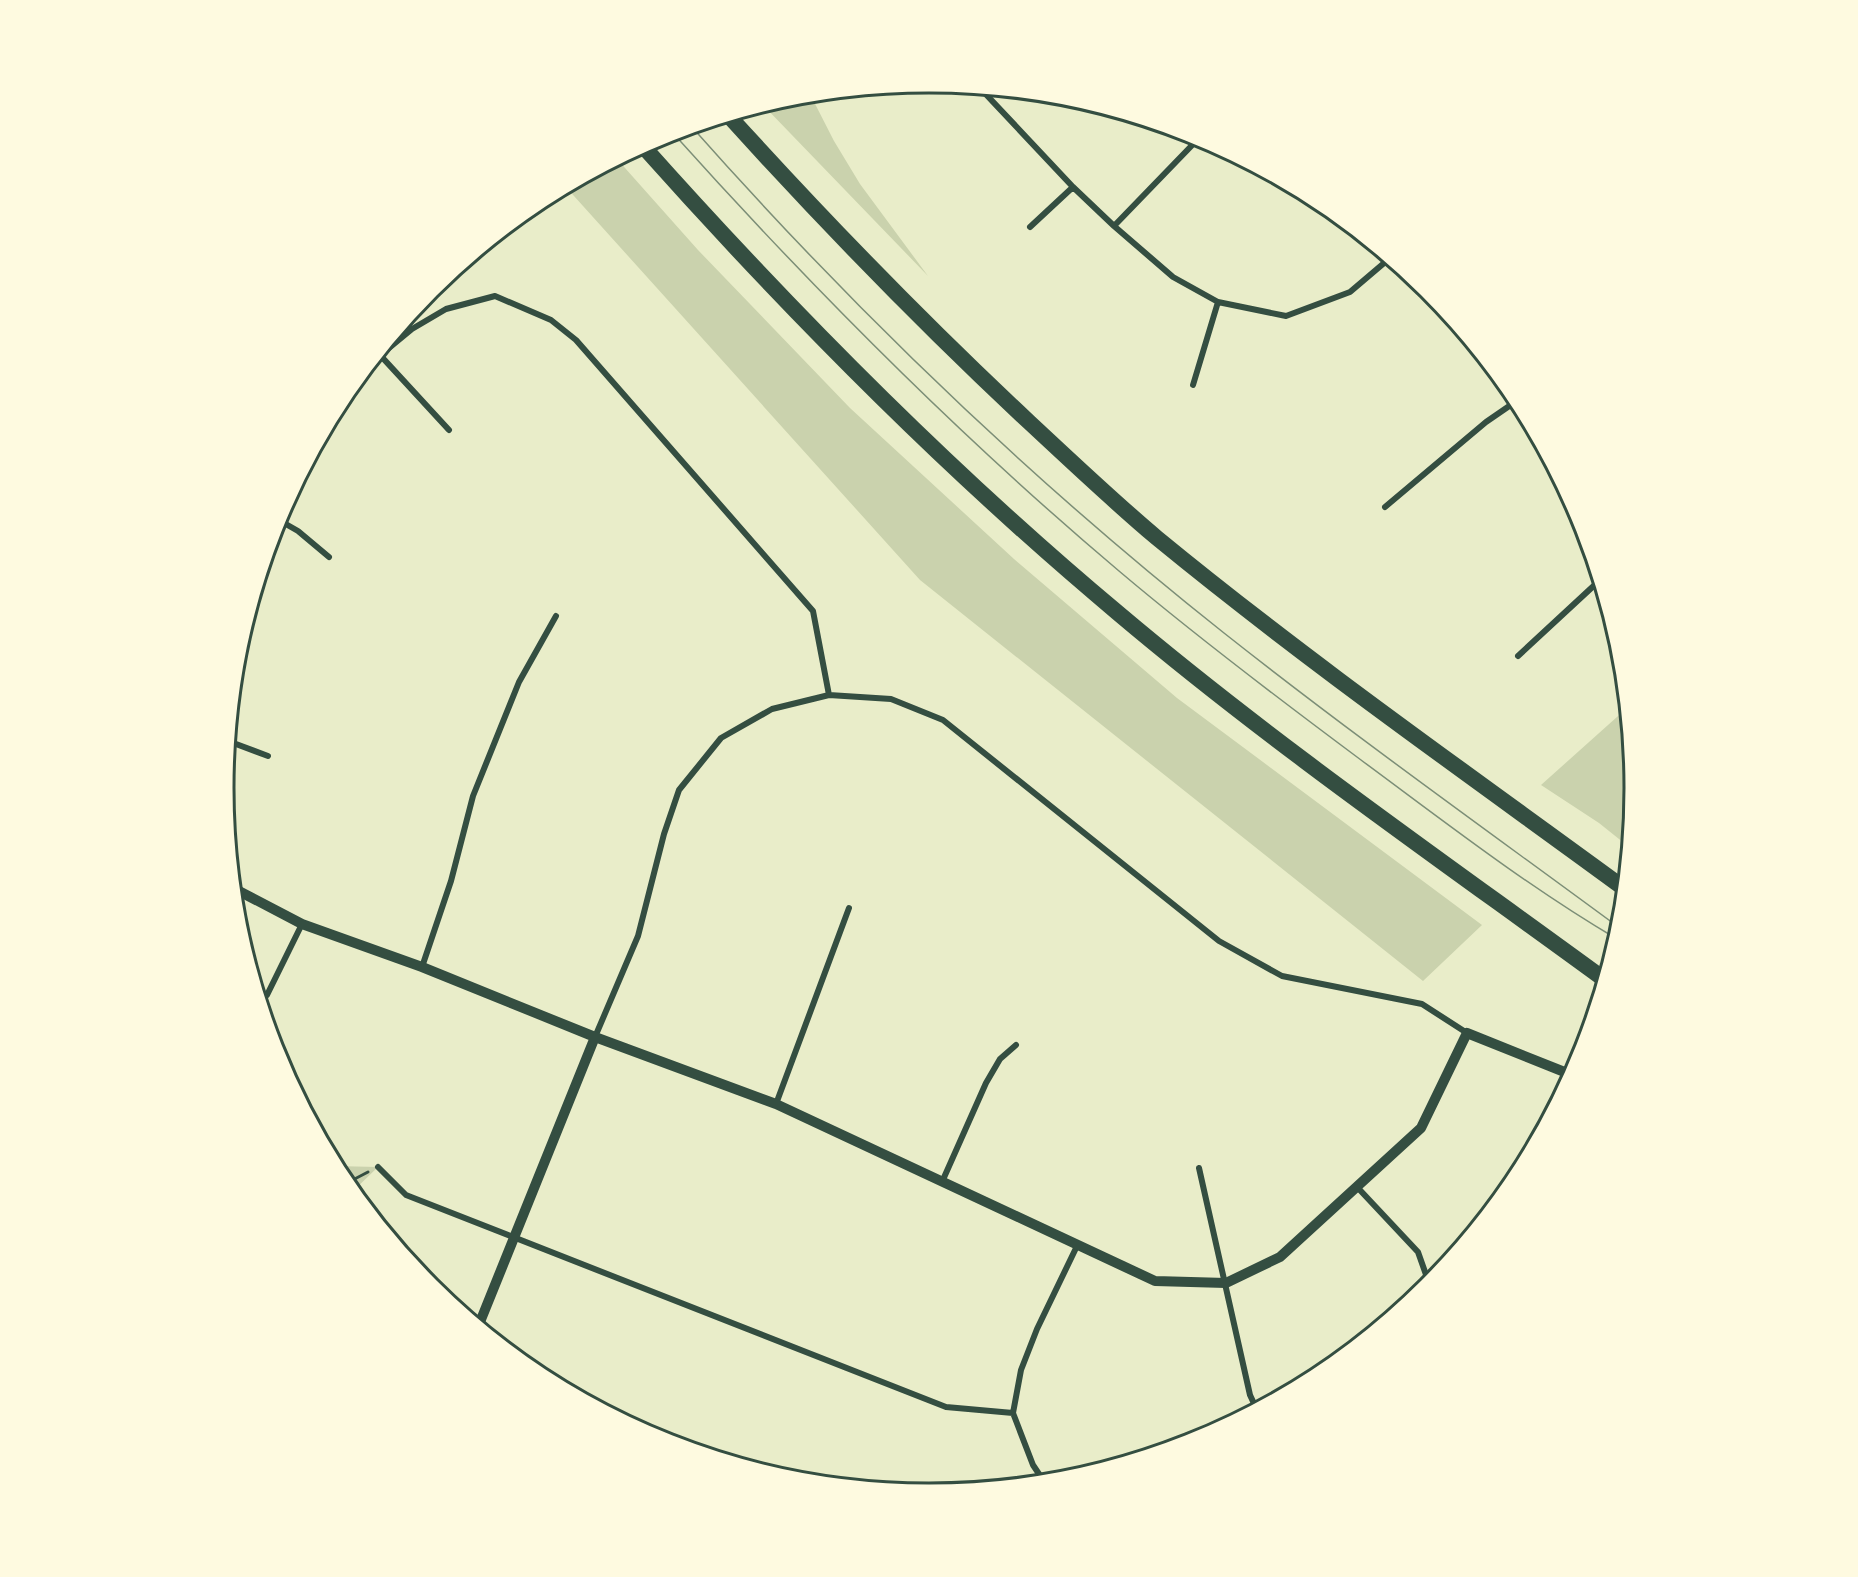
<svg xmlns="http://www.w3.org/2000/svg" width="1858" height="1577" viewBox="0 0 1858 1577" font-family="'Alegreya Sans',sans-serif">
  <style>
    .green { fill: #cad2ad }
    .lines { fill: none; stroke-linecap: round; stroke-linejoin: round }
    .path { stroke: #344e41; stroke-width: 3 }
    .minor { stroke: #344e41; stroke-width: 6 }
    .tertiary { stroke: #344e41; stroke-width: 10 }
    .motorway { stroke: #344e41; stroke-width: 16 }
    .tram { stroke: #7c8e77; stroke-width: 1.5 }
    .rim { fill: none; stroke: #344e41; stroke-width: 3 }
  </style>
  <rect width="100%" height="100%" fill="#e9edc9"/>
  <!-- green -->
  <path class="green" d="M810,94l24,47 26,43 68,92 -165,-171 29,-9z
    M617,159l81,91 152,158 164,151 163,139 305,227 -59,56 -503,-401 -355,-394z
    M1627,708l8,81 -6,58 -30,-24 -58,-38z
    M334,1166l44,1 -26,25 -10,-12z"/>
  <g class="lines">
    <!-- path -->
    <path class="path" d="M345,1184l23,-12"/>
    <!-- minor -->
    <path class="minor" d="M979,87l94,100 41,39 59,51 45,25 68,14 64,-24 40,-34
      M1114,226l86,-89
      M1030,227l43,-40
      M380,355l69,75
      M366,367l46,-38 34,-20 49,-13 56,24 25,20 237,271 16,84
      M1193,385l25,-83
      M1385,507l101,-85 32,-22
      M277,519l21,12 31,26
      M1518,656l82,-76
      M228,741l40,15
      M422,967l29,-86 22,-85 46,-114 37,-66
      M259,1002l8,-7 35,-71
      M595,1037l43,-101 26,-102 15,-44 42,-52 51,-29 57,-14 62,4 52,21 276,221 63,35 140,28 45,29
      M776,1104l73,-196
      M378,1167l28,28 540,212 67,6
      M1199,1168l51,227 7,15
      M942,1182l44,-99 14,-24 16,-14
      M1358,1188l60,64 12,34
      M1045,1483l-12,-18 -20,-52 8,-43 16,-41 40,-83"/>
    <!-- tertiary -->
    <path class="tertiary" d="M233,888l69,36 120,43 173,70 181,67 379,177 71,2 54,-26 141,-129 46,-95 105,42
      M478,1327l117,-290"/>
    <!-- motorway -->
    <path class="motorway" d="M728,115c96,106 196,209 301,307 42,39 84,79 128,116 151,124 311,236 468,351
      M642,145c148,166 305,325 476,468 155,131 323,247 487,367"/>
    <!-- tram -->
    <path class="tram" d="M691,126c163,184 341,355 533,507 129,102 264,198 397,296
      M672,132c140,156 287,304 447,439 78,66 160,128 242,189 84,62 166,126 256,179"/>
  </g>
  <!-- crop -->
  <path d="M0 0H1858V1577H0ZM234 788a695 695 0 1 1 1390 0a695 695 0 1 1-1390 0Z" fill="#fefae0" fill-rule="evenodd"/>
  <path class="rim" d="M234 788a695 695 0 1 1 1390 0a695 695 0 1 1-1390 0Z"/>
</svg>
